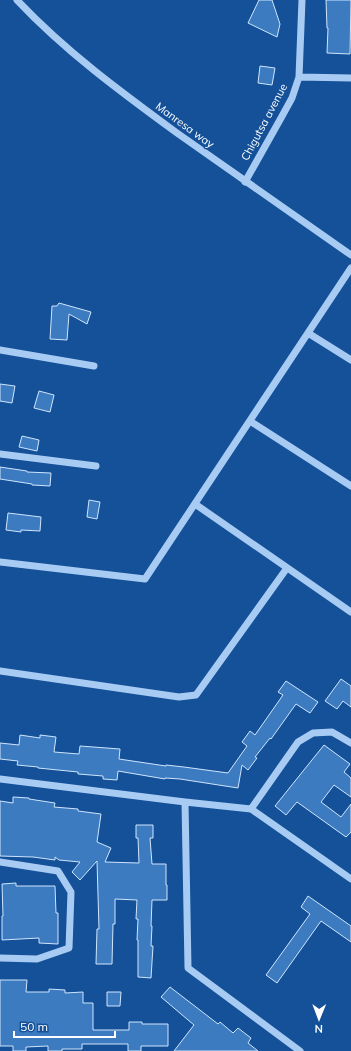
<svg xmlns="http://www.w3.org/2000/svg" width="351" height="1051" viewBox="0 0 351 1051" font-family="Mulish,sans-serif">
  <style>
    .building { fill: #3d7bc1; stroke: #cfe5fd }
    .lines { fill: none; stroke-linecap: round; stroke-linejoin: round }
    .minor { stroke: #a8cbf3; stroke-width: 7 }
    .labels { text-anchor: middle; stroke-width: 3; stroke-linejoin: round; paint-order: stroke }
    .street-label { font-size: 11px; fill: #fff; stroke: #145199 }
  </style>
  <rect width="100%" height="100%" fill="#145199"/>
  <!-- building -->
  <path class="building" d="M259,0h13l8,24 -3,13 -29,-14z
    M326,0h25l-1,54 -23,-1 1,-25h-1z
    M260,66l15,2 -3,17 -14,-2z
    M59,303l32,9 -4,12 -18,-10 -2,26 -17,-1 2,-33h5z
    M0,384l15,2 -3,17 -12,-2z
    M39,391l15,4 -4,17 -16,-4z
    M22,436l17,4 -2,11 -18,-4z
    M0,467l27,4v1l24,1 -1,13 -18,-1v-1l-32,-5z
    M89,500l11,2 -3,17 -10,-2z
    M8,513l33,4 -1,14 -19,-1v2l-15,-2z
    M341,679l10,7v21l-8,-6 -6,8 -12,-8z
    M286,681l32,21 -8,11 -14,-9 -25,35 -1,-1 -15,19 2,1 -9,12 -6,-5 -4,23 -58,-9 -15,-1v1l-47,-8 -1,9 -14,-1v-3l-25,-2v-2l-40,-4v-1l-21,-2 1,-4 -18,-2v-16l19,2 1,-10 20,3v-3l16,2 -2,15 25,2 1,-8 40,3 -1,10 47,7v-1l18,2 44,6 19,-27 -5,-4 8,-11 5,4 28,-40 -5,-3z
    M324,745l26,19 -6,8 7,6v19l-17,-12 -13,17 20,15 10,-13v28l-5,5 -49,-35 -11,13 -11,-9z
    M13,797l16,1v1l26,4 -1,4 24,2v2l23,3 -4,28 14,6 -6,14 34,1 -1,-25h-2v-13h17v13h-3l2,26h14v21h1v15h-15l-1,26h1l-1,20h2l-2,32 -13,-1v-37h-1l1,-21h-2l1,-19 -22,-1v25h-2l-1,40h-16l1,-35h2l-2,-68 -17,19 -8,-8 8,-10 -21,-2 -4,-3v3l-22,-3 -33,-1v-55l13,2z
    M16,883v3h39l1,27h2v31l-19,-1v-5l-37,2v-24h1l-1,-32z
    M308,896l43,30v16l-30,-21 -44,62 -11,-8 44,-61 -9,-7z
    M0,980h27l-1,12h23v-3l16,1v3l18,-1v11h10v27h36v-8h13v2h26v22h-27v5h-13v-7h-46v5h-20v2h-14v-5l-22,1v4h-13v-5h-13z
    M170,987l48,37 2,-2 13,11 5,-5 13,10 -3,5 10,8h-84l20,-26 -33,-28z
    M107,992h14l-1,14h-13z"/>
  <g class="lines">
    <!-- minor -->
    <path class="minor" d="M17,0c48,51 104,92 160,133 58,41 116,82 174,122
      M299,77l52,1
      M245,182l36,-64 11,-20 7,-21 3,-77
      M308,333l43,27
      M0,350l94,16
      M250,421l101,65
      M0,454l96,12
      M195,504l156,108
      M0,562l145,17 206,-311
      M0,671l179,26 17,-2 91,-127
      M0,779l185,23 66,7 100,70
      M185,802l3,166 112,83
      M251,809l47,-67 15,-9 19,-1 19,11
      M0,862l58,9 13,21 -2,56 -32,11 -37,-1"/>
  </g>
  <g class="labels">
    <!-- street labels -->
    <g class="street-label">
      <text transform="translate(264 122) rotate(-62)" y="4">Chigutsa avenue</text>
      <text transform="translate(185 125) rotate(36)" y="4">Manresa way</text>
    </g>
  </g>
  <!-- north arrow -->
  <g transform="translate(319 1019) rotate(181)" stroke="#145199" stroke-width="3" paint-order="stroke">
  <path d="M0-3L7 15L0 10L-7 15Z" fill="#ffffff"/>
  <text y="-6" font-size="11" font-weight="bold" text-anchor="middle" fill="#ffffff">N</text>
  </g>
  <!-- scale -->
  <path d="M14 1031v6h101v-6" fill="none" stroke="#ffffff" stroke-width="2"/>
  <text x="20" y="1031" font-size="12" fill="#ffffff" stroke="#145199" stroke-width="3" paint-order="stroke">50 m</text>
</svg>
